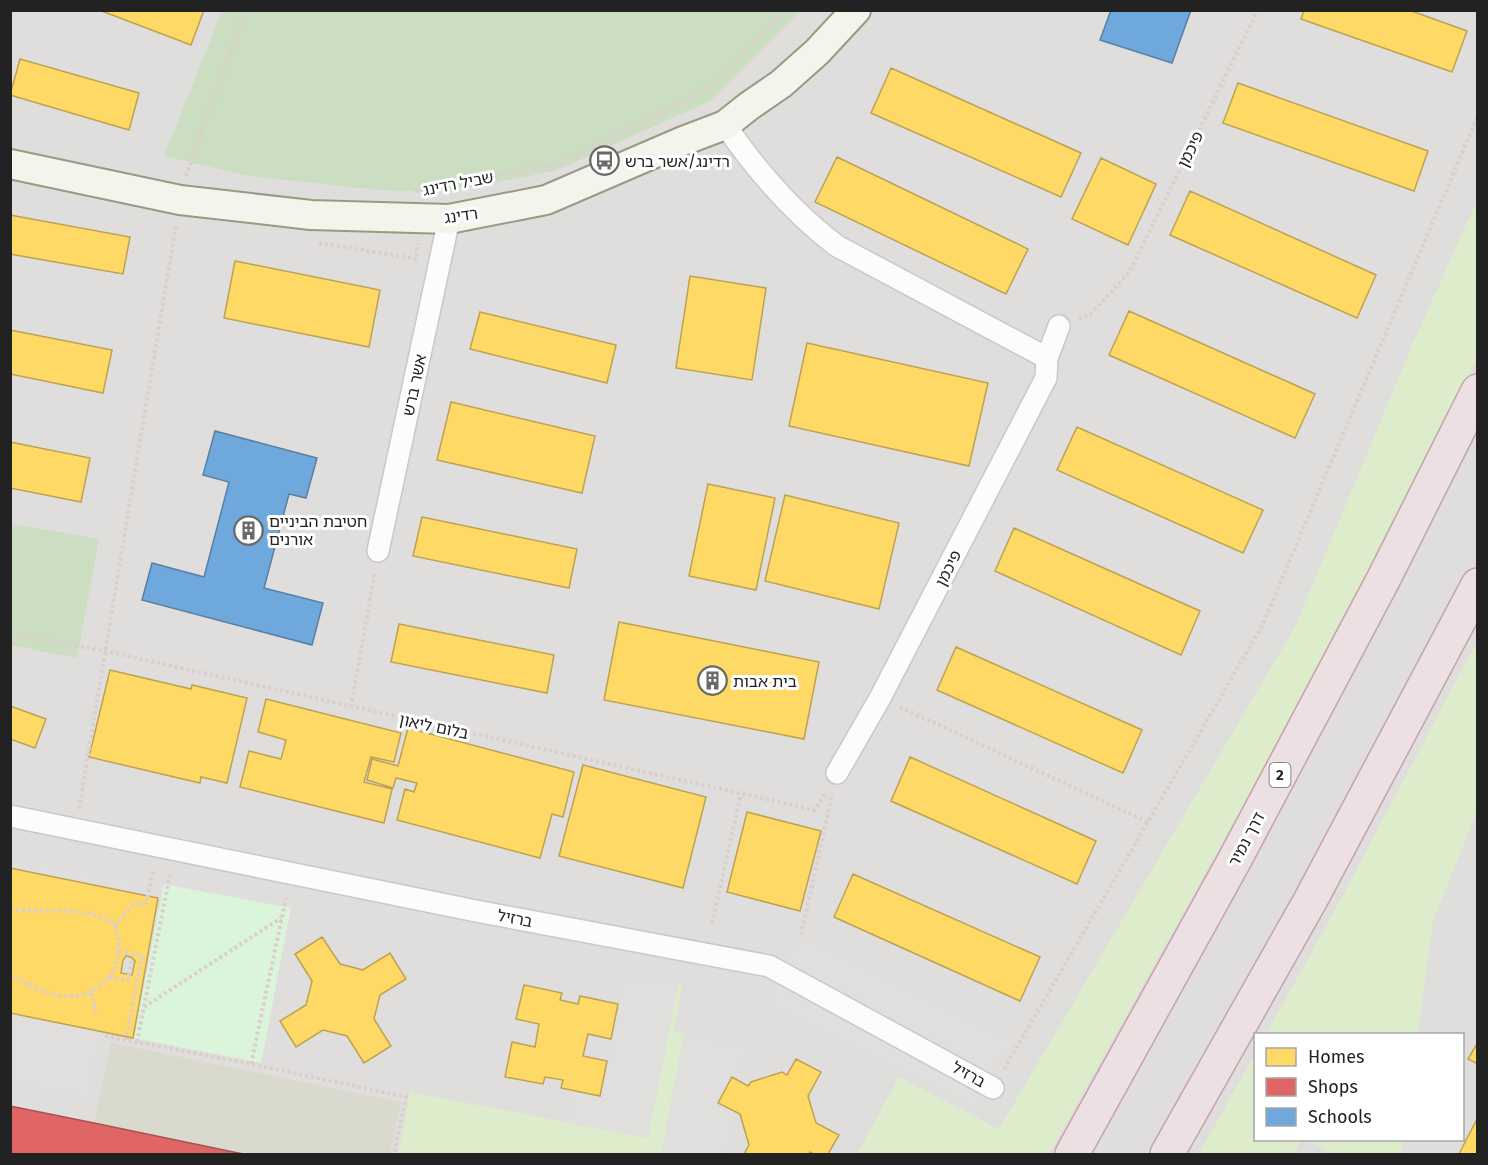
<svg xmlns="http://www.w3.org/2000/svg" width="1488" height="1165" viewBox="0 0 1488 1165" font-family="'Fira Sans','Noto Sans Hebrew',sans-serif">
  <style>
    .residential { fill: #dfdedc; fill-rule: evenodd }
    .construction { fill: #d9d9cd }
    .grass { fill: #ddeccb }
    .forest { fill: #cbdec1 }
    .park { fill: #daf5da }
    .parking { fill: #e0dfde }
    .homes { fill: #ffd966; stroke: #bda252; stroke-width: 1.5; fill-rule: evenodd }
    .shops { fill: #e06666; stroke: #a75252; stroke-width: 1.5 }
    .schools { fill: #6fa8dc; stroke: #5880a4; stroke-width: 1.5 }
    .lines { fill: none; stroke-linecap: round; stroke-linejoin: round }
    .street-casing { stroke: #c9c8c7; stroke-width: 24 }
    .secondary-casing { stroke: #999a82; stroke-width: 32 }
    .highway-casing { stroke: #c5a2ac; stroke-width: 36 }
    .path { stroke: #dccecd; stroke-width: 4; stroke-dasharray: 3 3; stroke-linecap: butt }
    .street { stroke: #fdfcfc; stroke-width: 21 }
    .secondary { stroke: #f4f4ed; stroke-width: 28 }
    .highway { stroke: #ece0e2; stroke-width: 33 }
    .labels { text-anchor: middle; stroke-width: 6; stroke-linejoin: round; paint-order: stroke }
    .shield { fill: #fff; stroke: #646464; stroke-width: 1.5 }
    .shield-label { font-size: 15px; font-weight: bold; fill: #222 }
    .street-label { font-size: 16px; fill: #222; stroke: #fff }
    .poi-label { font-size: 16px; fill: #222; stroke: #fff; text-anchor: start }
  </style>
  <rect width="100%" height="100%" fill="#f0eeeb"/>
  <!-- residential -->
  <path class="residential" d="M10,11h1467v1143h-1466zM1256,1034h206v106h-206z"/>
  <!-- construction -->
  <path class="construction" d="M111,1043l290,59 -11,52h-147l-149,-31z"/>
  <!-- grass -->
  <path class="grass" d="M1477,200v158l-143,284 -285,512h-192l42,-77 100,52 296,-502 116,-279z
    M1477,641v170l-44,110 -15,113h-152l66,-118z
    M678,985l4,1 -9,46 11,2 -23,120h-263l12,-62 238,46z
    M1255,1054l1,86h45l-7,14h-95z
    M1308,1140h95l-2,14h-68z"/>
  <!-- forest -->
  <path class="forest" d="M222,11v-1l578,1 -90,90 -155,70 -111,21 -66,-2 -128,-14 -86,-20z
    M11,524l88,15 -22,119 -66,-13z"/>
  <!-- park -->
  <path class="park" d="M164,884l127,24 -30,155 -127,-25z"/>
  <!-- parking -->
  <path class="parking" d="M10,857l120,23 -41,218 -78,-16z
    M801,935l210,106 -35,69 -209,-106z
    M625,975l53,10 -30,153 -81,-15 5,-31 29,5z
    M684,1034l63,13 -21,107h-65z"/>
  <!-- homes -->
  <path class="homes" d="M99,10h105l-13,35z
    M1304,10h105l58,21 -15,41 -151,-53z
    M20,59l119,34 -10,37 -119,-35z
    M891,68l190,85 -20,44 -190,-84z
    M1238,83l190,68 -14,40 -191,-68z
    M837,157l191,92 -22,45 -191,-92z
    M1101,158l55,26 -28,61 -56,-26z
    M1190,191l186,84 -19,43 -187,-83z
    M10,215l120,22 -7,37 -113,-20z
    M235,261l145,29 -11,57 -145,-29z
    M690,276l76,12 -14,92 -76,-12z
    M1129,311l186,83 -20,44 -186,-83z
    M480,312l136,33 -9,38 -137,-34z
    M10,330l102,20 -9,43 -93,-19z
    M807,343l181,40 -19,83 -180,-40z
    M451,402l144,34 -13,57 -145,-33z
    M1077,427l186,83 -20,43 -186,-83z
    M10,442l80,16 -9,44 -71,-14z
    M708,484l67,14 -19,92 -67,-14z
    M785,495l114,28 -20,86 -114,-28z
    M422,517l155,32 -8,39 -156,-32z
    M1014,528l186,83 -19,44 -186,-84z
    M619,622l200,40 -15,77 -200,-39z
    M399,624l155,31 -7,38 -156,-31z
    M956,647l186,83 -19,43 -186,-83z
    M110,670l81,19 1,-4 55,13 -20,85 -26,-6 -1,6 -111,-26z
    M266,699l135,34 -7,29 -23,-5 -7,25 28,7 -8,34 -144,-36 9,-36 32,8 5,-19 -28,-8z
    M10,706l36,13 -11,29 -25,-9z
    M408,728l166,44 -11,45 -11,-3 -12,44 -143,-38 8,-31 9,3 3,-9 -21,-5 -3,10 -26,-8 5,-21 26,7z
    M910,757l186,84 -19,43 -186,-83z
    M583,765l123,32 -23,91 -124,-32z
    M747,812l74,19 -21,80 -73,-19z
    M10,868l148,30 -25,140 -123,-25zM126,956l5,1 4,4 -3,14 -11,-2 2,-13z
    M853,874l187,83 -20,44 -186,-84z
    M322,937l18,27 23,6 27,-17 16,26 -26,16 -6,24 17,27 -27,17 -17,-27 -24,-6 -27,17 -16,-26 26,-16 6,-24 -17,-27z
    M524,985l38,8 -2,7 18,4 2,-8 38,8 -7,35 -23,-5 -5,22 24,5 -7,35 -39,-8 2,-8 -18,-3 -2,7 -38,-7 7,-35 23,5 4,-23 -23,-5z
    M1478,1042v22l-10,-5z
    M796,1059l25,13 -13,24 8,27 23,12 -11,19h-14l-4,-2 -1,2h-65l5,-9 -9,-31 -22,-11 14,-26 16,9 3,-4 31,-10 5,3z
    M1478,1117v37h-19z"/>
  <!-- shops -->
  <path class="shops" d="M10,1106l84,17 149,31h-233z"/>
  <!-- schools -->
  <path class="schools" d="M1111,10h80l-19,53 -72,-23z
    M215,431l102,27 -11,40 -17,-4 -25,94 59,15 -11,42 -170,-45 10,-37 52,14 25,-95 -26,-7z"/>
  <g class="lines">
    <defs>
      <path id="street" d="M725,125c32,46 68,88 112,121l210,112
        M378,551l71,-332
        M837,773l43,-75 166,-320 1,-20 12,-32
        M10,816l466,95 293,55 224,122"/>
      <path id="secondary" d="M10,164l170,36 131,15 138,4 97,-19 137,-59 42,-16 24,-19 32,-22 36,-32 39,-42"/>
      <path id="highway" d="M1072,1154l162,-293 149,-281 95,-189
        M1167,1154l143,-253 168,-316"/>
    </defs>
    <!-- street casing -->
    <use href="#street" class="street-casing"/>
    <!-- secondary casing -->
    <use href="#secondary" class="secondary-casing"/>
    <!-- highway casing -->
    <use href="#highway" class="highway-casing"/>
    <!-- path -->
    <path class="path" d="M186,176l60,-166
      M416,193v-3l143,-26 142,-71 84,-83
      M319,243l98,16v-16
      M1079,319l11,-4 40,-44 128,-261
      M10,633l95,18 710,159 11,-18
      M351,707l24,-135
      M900,707l248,115
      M79,809l97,-584
      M10,909c35,5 69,-5 103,14 7,12 7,27 3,40 -9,31 -44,39 -72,29 -12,-5 -22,-12 -34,-17
      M712,923l29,-129
      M115,925l20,-22 11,2 7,-34
      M801,935l31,-141
      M119,951l23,4 -16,85
      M109,977l19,3 4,-22
      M91,993l5,22
      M144,1007l137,-89
      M105,1036l146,28 155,33 -12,57
      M137,1042l33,-168
      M251,1064l35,-166
      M1004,1069l258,-443 216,-511"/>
    <!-- street -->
    <use href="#street" class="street"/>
    <!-- secondary -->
    <use href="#secondary" class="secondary"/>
    <!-- highway -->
    <use href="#highway" class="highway"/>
  </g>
  <!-- icons -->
  <defs>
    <symbol id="bus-ring" viewBox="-11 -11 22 22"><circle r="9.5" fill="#fff" stroke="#6a6968" stroke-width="1.5"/><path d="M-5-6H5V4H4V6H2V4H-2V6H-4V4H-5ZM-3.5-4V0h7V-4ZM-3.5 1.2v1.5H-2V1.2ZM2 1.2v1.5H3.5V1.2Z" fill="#6a6968"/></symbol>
    <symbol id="building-ring" viewBox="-11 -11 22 22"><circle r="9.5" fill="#fff" stroke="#6a6968" stroke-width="1.5"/><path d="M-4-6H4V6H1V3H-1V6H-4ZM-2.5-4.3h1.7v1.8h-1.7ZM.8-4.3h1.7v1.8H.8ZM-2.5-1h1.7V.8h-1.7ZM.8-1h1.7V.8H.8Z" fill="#6a6968"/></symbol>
  </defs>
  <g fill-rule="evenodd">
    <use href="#bus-ring" x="588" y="144" width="33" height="33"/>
    <use href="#building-ring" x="232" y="514" width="33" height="33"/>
    <use href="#building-ring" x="696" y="664" width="33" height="33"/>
  </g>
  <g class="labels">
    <!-- shield labels -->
    <rect class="shield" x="1269.5" y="763" width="21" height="24" rx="4.5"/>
    <g class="shield-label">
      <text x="1280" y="780">2</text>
    </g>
    <!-- street labels -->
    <g class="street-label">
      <text transform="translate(1190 149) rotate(-64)" y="6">פיכמן</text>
      <text transform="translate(458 183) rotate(-11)" y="6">שביל רדינג</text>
      <text transform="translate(461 215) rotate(-8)" y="6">רדינג</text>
      <text transform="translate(414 385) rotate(-78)" y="6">אשר ברש</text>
      <text transform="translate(948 568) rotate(-63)" y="6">פיכמן</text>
      <text transform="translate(434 726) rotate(12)" y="6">בלום ליאון</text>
      <text transform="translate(1246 839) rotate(-62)" y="6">דרך נמיר</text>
      <text transform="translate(515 918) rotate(11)" y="6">ברזיל</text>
      <text transform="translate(969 1074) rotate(29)" y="6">ברזיל</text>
    </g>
    <!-- poi labels -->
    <g class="poi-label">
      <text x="625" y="167">רדינג/אשר ברש</text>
      <text x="269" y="527">חטיבת הביניים<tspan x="269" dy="18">אורנים</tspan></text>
      <text x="733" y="687">בית אבות</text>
    </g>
  </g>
  <!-- border -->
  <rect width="1488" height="1165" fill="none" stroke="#222222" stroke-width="24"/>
  <!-- legend -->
  <rect x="1254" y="1033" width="210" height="108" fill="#ffffff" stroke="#a7a7a7" stroke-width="1.5"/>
  <rect x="1266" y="1048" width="30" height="18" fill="#ffd966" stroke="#a7a7a7" stroke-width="1.5"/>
  <text x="1308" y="1063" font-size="18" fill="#222222">Homes</text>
  <rect x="1266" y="1078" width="30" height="18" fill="#e06666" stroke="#a7a7a7" stroke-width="1.5"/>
  <text x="1308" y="1093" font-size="18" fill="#222222">Shops</text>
  <rect x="1266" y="1108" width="30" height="18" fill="#6fa8dc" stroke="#a7a7a7" stroke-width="1.5"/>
  <text x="1308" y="1123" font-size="18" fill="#222222">Schools</text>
</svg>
